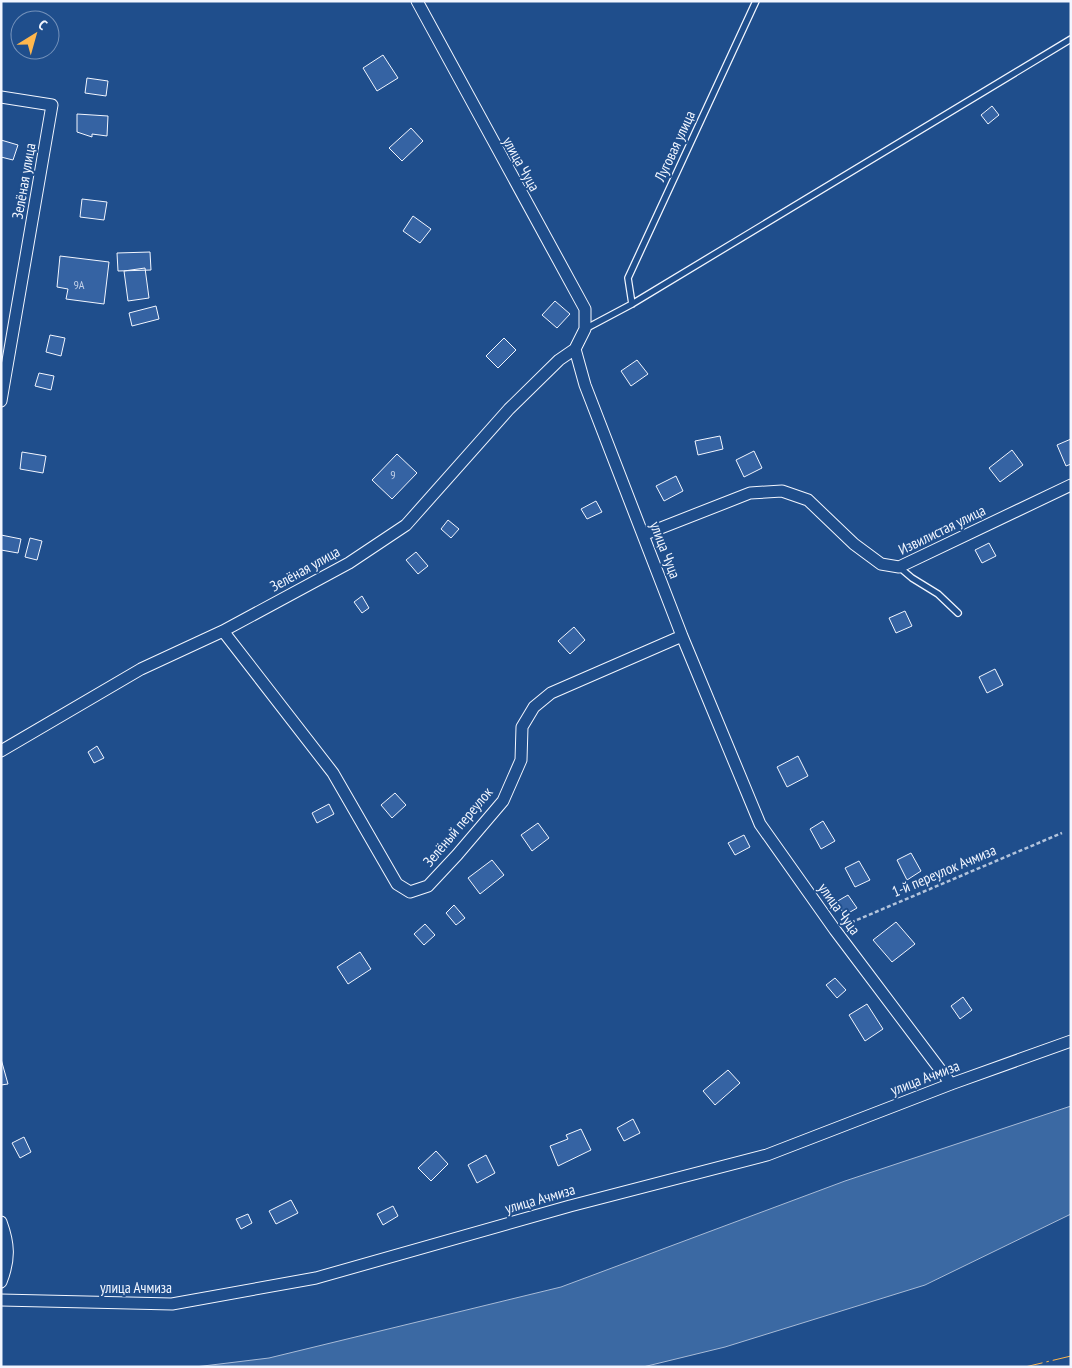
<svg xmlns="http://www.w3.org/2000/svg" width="1072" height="1368" viewBox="0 0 1072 1368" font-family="'PT Sans Narrow',sans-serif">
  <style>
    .water { fill: #3b69a3; stroke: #a8bbd7 }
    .building { fill: #3563a3; stroke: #f2f6ff }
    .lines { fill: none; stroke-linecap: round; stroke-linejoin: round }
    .lane-casing { stroke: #f2f6ff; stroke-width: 8 }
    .street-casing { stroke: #f2f6ff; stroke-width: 13 }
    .path { stroke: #b3c4dc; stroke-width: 2.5; stroke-dasharray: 4 2.5; stroke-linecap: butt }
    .lane { stroke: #1f4e8c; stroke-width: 5.5 }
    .street { stroke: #1f4e8c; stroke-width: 11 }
    .power { stroke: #ffb74d; stroke-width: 1; stroke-dasharray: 18 4 2.5 4; stroke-linecap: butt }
    .labels { text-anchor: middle; stroke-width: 4; stroke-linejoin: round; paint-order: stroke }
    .number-label { font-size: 12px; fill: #c3d1e8 }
    .street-label { font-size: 15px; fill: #f2f6ff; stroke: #1f4e8c }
  </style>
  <rect width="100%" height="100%" fill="#1f4e8c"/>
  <!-- water -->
  <path class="water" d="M1071,1106v108l-146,71 -200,62 -82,20h-448l74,-9 292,-71 284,-106z"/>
  <!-- building -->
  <path class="building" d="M383,55l15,23 -21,13 -14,-23z
    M87,78l21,3 -2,15 -21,-3z
    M992,106l7,9 -11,9 -7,-9z
    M77,114l31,2 -1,20 -15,-2v3l-15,-5z
    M411,128l12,13 -21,20 -13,-13z
    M1,140l17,5 -5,15 -12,-3z
    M82,199l25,3 -3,18 -24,-3z
    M413,216l18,13 -11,14 -17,-12z
    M150,252l1,18 -33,1 -1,-18z
    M60,256l49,6 -5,42 -38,-5 2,-10 -11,-2z
    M145,268l4,30 -21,3 -4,-30z
    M555,301l15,13 -13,14 -15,-13z
    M156,306l3,13 -27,7 -3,-13z
    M50,335l15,3 -4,18 -15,-4z
    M504,338l12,12 -18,18 -12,-12z
    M637,360l11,14 -17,12 -10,-15z
    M39,373l15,3 -3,14 -16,-4z
    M720,436l3,13 -25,6 -3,-14z
    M1071,439v25l-5,2 -9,-21z
    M1012,450l11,15 -23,17 -11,-14z
    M754,451l8,17 -18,9 -8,-17z
    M22,452l24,4 -3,17 -23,-4z
    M397,454l20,19 -25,26 -20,-19z
    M676,476l7,15 -19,10 -8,-15z
    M596,501l6,11 -15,7 -6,-10z
    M448,520l11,9 -8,9 -10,-9z
    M1,535l20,4 -3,14 -17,-3z
    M30,538l12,3 -5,19 -12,-3z
    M989,543l7,13 -14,7 -7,-13z
    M416,552l12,14 -10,8 -12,-14z
    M362,596l7,12 -7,5 -8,-11z
    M905,611l7,15 -16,7 -7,-15z
    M574,627l11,13 -15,14 -12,-13z
    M995,669l8,16 -16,8 -8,-16z
    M97,746l7,12 -10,5 -6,-11z
    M798,756l10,20 -21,11 -10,-20z
    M395,793l11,12 -14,13 -11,-13z
    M329,804l5,10 -17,9 -5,-10z
    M823,821l12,20 -14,8 -11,-20z
    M538,823l11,15 -17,13 -11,-16z
    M744,835l6,12 -15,8 -7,-12z
    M911,853l10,18 -14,9 -10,-20z
    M492,860l12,15 -24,19 -12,-16z
    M859,861l11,19 -15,7 -10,-19z
    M848,895l9,13 -12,7 -9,-13z
    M454,905l11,13 -9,7 -10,-12z
    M896,922l19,22 -23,18 -19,-22z
    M425,924l10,11 -11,10 -10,-11z
    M360,952l11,17 -23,15 -11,-17z
    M835,978l11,12 -9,8 -11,-13z
    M963,997l9,13 -12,9 -9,-13z
    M867,1004l16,25 -18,12 -16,-26z
    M1,1059l7,25 -7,1z
    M728,1070l12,13 -25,22 -12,-14z
    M633,1119l7,14 -16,8 -7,-13z
    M581,1129l10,21 -33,16 -8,-20 18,-7 -2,-4z
    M24,1137l7,15 -11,6 -8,-15z
    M436,1151l12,13 -17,17 -13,-13z
    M486,1155l9,18 -18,10 -9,-18z
    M291,1200l7,13 -22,11 -7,-13z
    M393,1206l5,10 -15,9 -6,-11z
    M248,1214l4,9 -11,6 -5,-10z"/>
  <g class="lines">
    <defs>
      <path id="lane" d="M632,304l-4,-26 128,-277
        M585,329l47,-25 439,-265
        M899,567l13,11 26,16 20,19"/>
      <path id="street" d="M417,1l168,308v20l-10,20 10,36 97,251 78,188 75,106 116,154
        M1,97l51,8 -51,296
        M643,535l107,-42 32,-2 26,9 46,44 27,20 18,3 172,-82
        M223,631l110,142 64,111 13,8 18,-6 29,-31 46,-54 18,-41 1,-33 12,-20 17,-14 131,-57
        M1,751l140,-82 82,-38 126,-68 57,-38 103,-116 50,-49 16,-11
        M1,1222c8,22 9,37 0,60
        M1,1300l171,4 144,-26 254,-72 197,-51 184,-71 120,-43"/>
    </defs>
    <!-- lane casing -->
    <use href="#lane" class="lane-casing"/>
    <!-- street casing -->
    <use href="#street" class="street-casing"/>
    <!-- path -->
    <path class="path" d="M845,925l217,-92"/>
    <!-- lane -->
    <use href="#lane" class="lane"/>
    <!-- street -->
    <use href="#street" class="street"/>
    <!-- power -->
    <path class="power" d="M1025,1367l46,-11"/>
  </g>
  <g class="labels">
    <!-- number labels -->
    <g class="number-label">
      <text x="79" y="289">9А</text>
      <text x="393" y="479">9</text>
    </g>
    <!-- street labels -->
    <g class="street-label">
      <text transform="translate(675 146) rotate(-65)" y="5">Луговая улица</text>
      <text transform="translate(521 164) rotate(61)" y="5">улица Чуца</text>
      <text transform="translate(24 181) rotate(-80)" y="5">Зелёная улица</text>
      <text transform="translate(942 530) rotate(-26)" y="5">Извилистая улица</text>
      <text transform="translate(665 550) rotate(69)" y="5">улица Чуца</text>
      <text transform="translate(305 569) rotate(-29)" y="5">Зелёная улица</text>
      <text transform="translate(458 827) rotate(-50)" y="5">Зелёный переулок</text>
      <text transform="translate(944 871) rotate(-23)" y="5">1-й переулок Ачмиза</text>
      <text transform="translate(839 909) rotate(54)" y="5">улица Чуца</text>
      <text transform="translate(925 1078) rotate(-21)" y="5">улица Ачмиза</text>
      <text transform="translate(540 1199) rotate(-16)" y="5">улица Ачмиза</text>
      <text x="136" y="1293">улица Ачмиза</text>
    </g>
  </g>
  <!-- border -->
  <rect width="1072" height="1368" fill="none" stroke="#f2f6ff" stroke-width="5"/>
  <!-- north arrow -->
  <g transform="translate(35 35) rotate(37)"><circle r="24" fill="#1f4e8c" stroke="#7391ba"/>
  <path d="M0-4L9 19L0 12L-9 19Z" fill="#ffb74d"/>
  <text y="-8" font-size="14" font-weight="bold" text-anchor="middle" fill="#f2f6ff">С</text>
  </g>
</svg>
